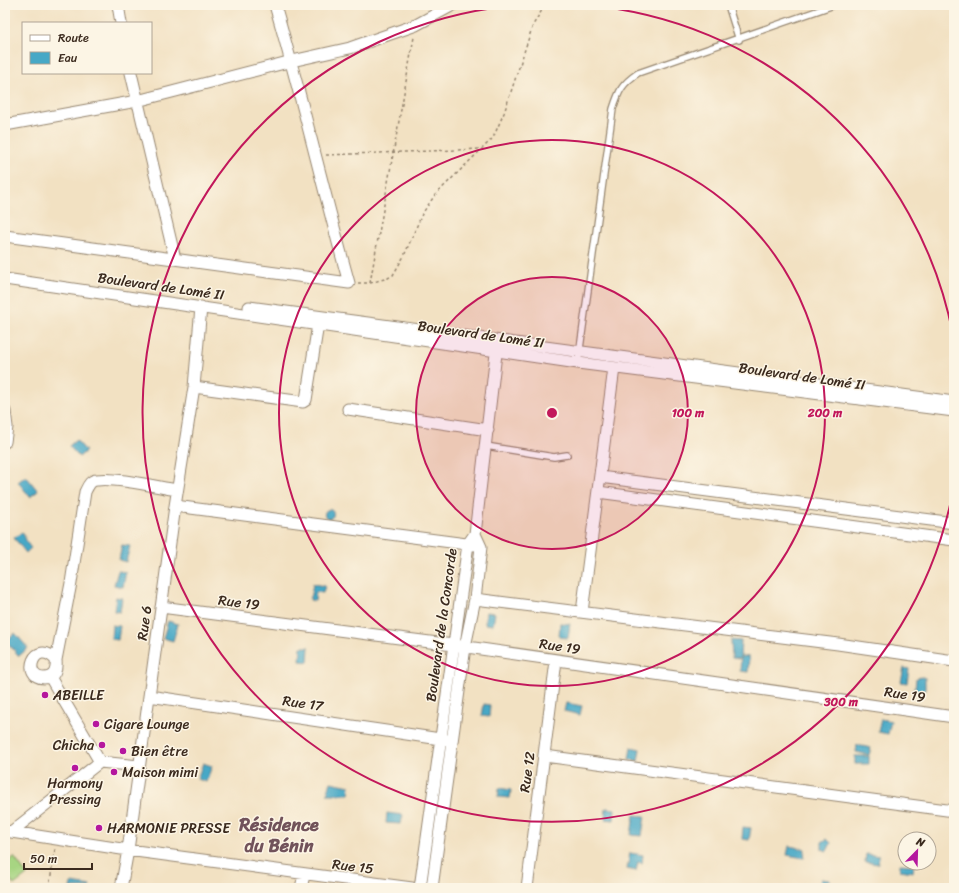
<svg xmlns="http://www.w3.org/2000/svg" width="959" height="893" viewBox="0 0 959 893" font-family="Sriracha,sans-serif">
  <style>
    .green { fill: #a7d582; stroke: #718050 }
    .water { fill: #47a8c6; stroke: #416972 }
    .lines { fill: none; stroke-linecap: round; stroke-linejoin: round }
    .lane-casing { stroke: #968670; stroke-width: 8 }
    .street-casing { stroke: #968670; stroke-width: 13 }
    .path { stroke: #968670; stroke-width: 1.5; stroke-dasharray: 3 3; stroke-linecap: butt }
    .lane { stroke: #fff; stroke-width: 5.5 }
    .street { stroke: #fff; stroke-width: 11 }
    .ring { fill: none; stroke: #c2185b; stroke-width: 2 }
    .poi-dot { fill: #b5179e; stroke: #fcf5e5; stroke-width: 1.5 }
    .labels { text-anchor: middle; stroke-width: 3; stroke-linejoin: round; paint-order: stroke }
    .street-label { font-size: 14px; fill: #3b2a1e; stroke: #fcf5e5 }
    .poi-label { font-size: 14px; fill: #3b2a1e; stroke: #fcf5e5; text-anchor: start }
    .district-label { font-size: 18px; font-weight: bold; fill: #71525a; stroke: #fcf5e5 }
    .centre { fill: #c2185b; stroke: #fcf5e5; stroke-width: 2 }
    .ring-label { font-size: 12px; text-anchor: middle; font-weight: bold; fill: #c2185b; stroke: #fcf5e5; stroke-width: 3; stroke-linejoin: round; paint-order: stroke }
  </style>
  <rect width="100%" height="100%" fill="#fcf5e5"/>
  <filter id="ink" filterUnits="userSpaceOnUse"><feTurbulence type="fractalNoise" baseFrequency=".025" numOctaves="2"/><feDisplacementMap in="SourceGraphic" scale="8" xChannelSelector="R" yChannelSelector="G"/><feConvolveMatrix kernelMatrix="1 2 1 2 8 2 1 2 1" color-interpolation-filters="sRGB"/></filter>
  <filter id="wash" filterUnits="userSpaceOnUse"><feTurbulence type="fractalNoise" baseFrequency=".012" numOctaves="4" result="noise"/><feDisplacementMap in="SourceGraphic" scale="16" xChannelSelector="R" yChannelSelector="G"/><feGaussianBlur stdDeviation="0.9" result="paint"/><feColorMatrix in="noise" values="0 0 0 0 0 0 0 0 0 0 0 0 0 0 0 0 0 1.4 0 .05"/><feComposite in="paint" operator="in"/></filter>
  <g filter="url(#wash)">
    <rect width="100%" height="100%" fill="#f2e1c2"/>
    <!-- green -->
    <path class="green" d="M14,857l13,18 -13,10 -9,-13v-7z"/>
    <!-- water -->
    <path class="water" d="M76,440l10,11 -7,6 -10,-11z
      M26,476l12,15 -8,6 -12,-15z
      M324.5 514a4.5 4.5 0 1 1 9 0a4.5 4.5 0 1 1-9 0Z
      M22,532c4,6 4,11 9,16l-5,5 -12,-15z
      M122,545l8,1 -4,16 -7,-2z
      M118,571l8,1 -3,15 -9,-2z
      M313,584l12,2 -2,7 -7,-1 -1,9 -5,-1z
      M116,597l6,1 -2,14 -6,-1z
      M486,612l9,1 -2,12 -8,-1z
      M168,621l10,3 -5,17 -10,-3z
      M560,623l10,1 -2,14 -9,-1z
      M112,625l8,1 -2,14 -7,-1z
      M15,633l13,15 -9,8 -13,-15z
      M731,640l10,1 -1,18 -8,-1z
      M301,647h8l-1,15 -8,-1z
      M741,656l8,1 -1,15 -8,-1z
      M904,668l5,1 -2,14 -6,-1z
      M919,676l6,2v13l-6,2 -4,-4 1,-10z
      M566,703l16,3 -2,9 -16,-4z
      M484,704l6,1 -1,12 -7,-1z
      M881,719l10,2 -3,13 -10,-2z
      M857,745l14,3 -2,7 -13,-3z
      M631,747l9,2 -2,12 -9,-2z
      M855,756h14v8h-14z
      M203,763l9,3 -6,16 -9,-3z
      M331,782l19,4 -1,8h-22z
      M499,788l12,2 -1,8 -12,-1z
      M606,808l9,1 -1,11 -9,-1z
      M387,813l16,2 -2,9 -15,-1z
      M634,815l11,1 -3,20 -11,-1z
      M743,827l8,1 -2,12 -7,-1z
      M827,839l4,4 -4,8 -5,-2v-7z
      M789,846l16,3 -1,9 -17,-3z
      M630,853l13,2 -1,8 -4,-1 -2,9 -9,-2z
      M866,854l13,2 -1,8 -13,-2z
      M900,864l14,1 -1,7 -13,-2z
      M821,879l9,1 -1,8h-10z
      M71,883l20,3 -1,2h-20z"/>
  </g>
  <g filter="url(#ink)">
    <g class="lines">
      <defs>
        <path id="lane" d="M728,5l11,35
          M578,363l35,-254c6,-19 9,-25 25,-36l196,-68
          M486,446l68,11 13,-2"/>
        <path id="street" d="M118,5l3,18
          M131,73l44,186
          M5,125l132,-24 155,-40 58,-13 66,-23 37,-20
          M5,236l344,47c-26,-93 -47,-186 -74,-278
          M5,279l573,84 376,48
          M249,307l705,95
          M194,387l109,15 3,-2 13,-82
          M348,409l140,21
          M5,411l2,16 -2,15
          M600,477l354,46
          M598,492l356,48
          M175,506l299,39
          M475,599l363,45 116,17
          M161,607l292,38 501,72
          M582,612l32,-244
          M56,660c-22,-23 -35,18 -12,18 11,0 13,-9 12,-18l15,-77 14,-91c3,-6 5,-12 12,-12 19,-3 60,7 80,10
          M50,677l50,85
          M149,696l298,44
          M545,756l409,55
          M5,831l123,19 284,38
          M11,832l89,-70 39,4
          M121,888l7,-38 47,-344 19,-119 7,-80
          M301,888l3,-13
          M420,888l48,-344 7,-10 22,-189
          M432,888l33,-241 10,-48 6,-52 -6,-13
          M527,888l29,-227"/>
      </defs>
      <!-- lane casing -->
      <use href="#lane" class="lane-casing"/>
      <!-- street casing -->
      <use href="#street" class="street-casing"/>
      <!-- path -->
      <path class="path" d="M326,155l156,-6
        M358,283h12l18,-5 5,-3 11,-19 18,-42 13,-19 58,-57 11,-25 29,-88 12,-20
        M370,283l44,-246
        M49,888l6,-39"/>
      <!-- lane -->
      <use href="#lane" class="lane"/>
      <!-- street -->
      <use href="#street" class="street"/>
    </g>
  </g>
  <!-- distance rings -->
  <circle cx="552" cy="413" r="136" fill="#c2185b" fill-opacity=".12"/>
  <g class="ring">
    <circle cx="552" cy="413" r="136"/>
    <circle cx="552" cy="413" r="273"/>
    <path d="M953 491A409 409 0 1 1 520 5M584 5A409 409 0 0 1 953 335"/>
  </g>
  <!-- markers -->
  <g class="poi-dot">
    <circle cx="45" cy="695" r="4"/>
    <circle cx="96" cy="724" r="4"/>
    <circle cx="102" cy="745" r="4"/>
    <circle cx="123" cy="751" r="4"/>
    <circle cx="75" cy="768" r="4"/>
    <circle cx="114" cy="772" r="4"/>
    <circle cx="99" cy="828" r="4"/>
  </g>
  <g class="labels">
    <!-- street labels -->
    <g class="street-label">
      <text transform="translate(161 286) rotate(8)" y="5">Boulevard de Lomé II</text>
      <text transform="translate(481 334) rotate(8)" y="5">Boulevard de Lomé II</text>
      <text transform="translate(802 376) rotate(8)" y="5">Boulevard de Lomé II</text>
      <text transform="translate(239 602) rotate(7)" y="5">Rue 19</text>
      <text transform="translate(144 623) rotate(-82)" y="5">Rue 6</text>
      <text transform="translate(441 625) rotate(-82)" y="5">Boulevard de la Concorde</text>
      <text transform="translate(560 646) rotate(8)" y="5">Rue 19</text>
      <text transform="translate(905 694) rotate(8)" y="5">Rue 19</text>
      <text transform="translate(303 703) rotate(8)" y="5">Rue 17</text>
      <text transform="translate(527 772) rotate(-82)" y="5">Rue 12</text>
      <text transform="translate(353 866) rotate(7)" y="5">Rue 15</text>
    </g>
    <!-- poi labels -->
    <g class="poi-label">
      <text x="53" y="700">ABEILLE</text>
      <text x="104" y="729">Cigare Lounge</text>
      <text x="94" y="750" text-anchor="end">Chicha</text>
      <text x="131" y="756">Bien être</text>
      <text x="122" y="777">Maison mimi</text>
      <text x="75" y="788" text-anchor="middle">Harmony<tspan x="75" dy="16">Pressing</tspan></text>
      <text x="107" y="833">HARMONIE PRESSE</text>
    </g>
    <!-- district labels -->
    <g class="district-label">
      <text x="279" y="831">Résidence<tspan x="279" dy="21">du Bénin</tspan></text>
    </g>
  </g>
  <circle cx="552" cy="413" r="6" class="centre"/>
  <g class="ring-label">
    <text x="688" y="417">100 m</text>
    <text x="825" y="417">200 m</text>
    <text x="841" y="706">300 m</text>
  </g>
  <!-- margin -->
  <rect width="959" height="893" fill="none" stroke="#fcf5e5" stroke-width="20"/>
  <!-- legend -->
  <rect x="22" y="22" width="130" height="52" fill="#fcf5e5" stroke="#afa495"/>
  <rect x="30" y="35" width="20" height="6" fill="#ffffff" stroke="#afa495"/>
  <text x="58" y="42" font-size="12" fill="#3b2a1e">Route</text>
  <rect x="30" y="52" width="20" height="12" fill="#47a8c6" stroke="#afa495"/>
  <text x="58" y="62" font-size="12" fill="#3b2a1e">Eau</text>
  <!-- north arrow -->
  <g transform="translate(917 851) rotate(23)"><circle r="19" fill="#fcf5e5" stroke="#afa495"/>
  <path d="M0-3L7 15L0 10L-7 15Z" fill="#b5179e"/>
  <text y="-6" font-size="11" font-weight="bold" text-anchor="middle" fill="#3b2a1e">N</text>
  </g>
  <!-- scale -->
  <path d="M24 863v6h68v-6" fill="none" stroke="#3b2a1e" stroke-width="2"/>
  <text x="30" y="863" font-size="12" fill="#3b2a1e" stroke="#fcf5e5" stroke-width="3" paint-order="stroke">50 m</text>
</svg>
